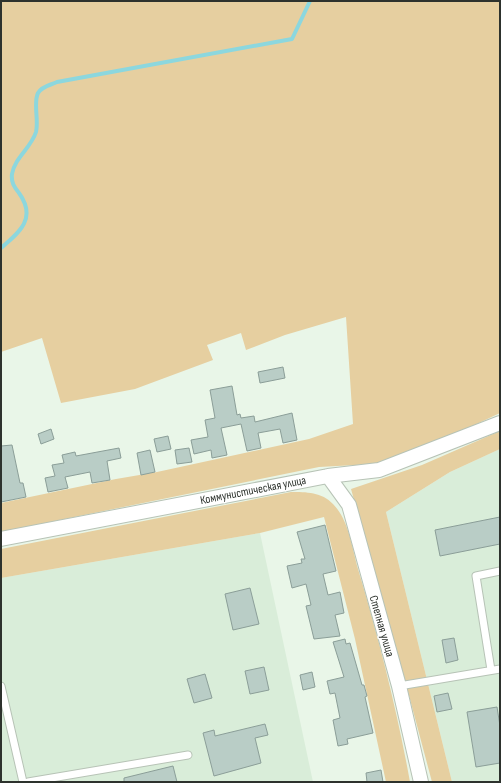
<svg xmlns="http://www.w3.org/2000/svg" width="501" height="783" viewBox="0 0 501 783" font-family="'Sofia Sans Condensed',sans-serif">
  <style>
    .built { fill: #d9edd9 }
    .green { fill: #e6cfa0 }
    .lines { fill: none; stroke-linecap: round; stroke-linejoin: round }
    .stream { stroke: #8cd7de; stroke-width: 4 }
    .building { fill: #b9cdc6; stroke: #8b9e98 }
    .service-casing { stroke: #b7c3b6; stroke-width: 9 }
    .minor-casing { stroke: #b7c3b6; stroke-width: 16 }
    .service { stroke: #fff; stroke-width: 7 }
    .minor { stroke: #fff; stroke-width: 14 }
    .labels { text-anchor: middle; stroke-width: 3; stroke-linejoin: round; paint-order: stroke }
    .street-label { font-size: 12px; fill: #2d322d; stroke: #fff }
  </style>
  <rect width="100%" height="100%" fill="#e9f6e8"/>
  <!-- built -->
  <path class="built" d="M500,449v333h-48l-66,-270 64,-40z
    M260,533l53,249h-312v-204z"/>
  <!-- green -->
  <path class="green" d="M1,1h499v412l-55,26 -71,25 -55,3 -318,65v-29l115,-24 41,-7 152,-33 44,-15 -7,-107 -61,18 -39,15 -5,-17 -34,12 6,15 -78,29 -74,14 -19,-65 -41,14z
    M500,431v18l-50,23 -64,40 66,270h-20l-29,-109 -52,-184 71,-24z
    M291,492c15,0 31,0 42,12 16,16 19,44 25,65 21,70 39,141 52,213h-24l-31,-143 -31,-122 -64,16 -259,45v-29z"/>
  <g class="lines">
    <!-- stream -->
    <path class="stream" d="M1,248c19,-16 36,-30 18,-55 -5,-6 -8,-11 -7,-19 3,-17 19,-26 24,-42 3,-12 -3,-29 2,-39 4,-7 13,-8 19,-11l235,-43 18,-38"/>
  </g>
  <!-- building -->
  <path class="building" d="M283,367l2,11 -25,5 -2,-11z
    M232,386l5,29 3,-1 1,4 13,-2 1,6 37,-9 5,27 -14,3 -3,-14 -22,4 3,15 -14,3 -6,-27 -20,4 6,27 -15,3 -1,-8 -17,4 -3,-14 17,-3 -3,-17 10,-2 -5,-28z
    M51,429l3,10 -13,5 -3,-10z
    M168,436l3,13 -14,3 -3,-13z
    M12,445l8,38h3l3,14 -25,5v-56z
    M119,448l2,10 -14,3 3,19 -18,3 -2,-11 -25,5 3,11 -20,4 -3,-14 10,-2 -3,-11 12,-2 -2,-8 13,-3 1,4z
    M189,448l3,14 -15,2 -2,-14z
    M150,450l5,22 -14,3 -4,-22z
    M500,517v27l-60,12 -5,-26z
    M325,525l11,46 -13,3 5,21 12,-3 4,21 -9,2 5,21 -26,3 -8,-33 5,-1 -5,-21 -14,4 -5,-22 15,-3 -1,-4h4l-8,-27z
    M250,588l9,36 -26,6 -8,-36z
    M454,638l4,22 -12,3 -4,-23z
    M345,639l1,5 4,-1 12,42h2l3,11 -2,1 8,36 -26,6 1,5 -10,2 -5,-26 7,-2 -5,-25 -5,1 -3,-13 17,-4 -11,-35z
    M264,667l5,23 -19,4 -5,-23z
    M312,672l3,15 -12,3 -3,-15z
    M205,674l7,24 -18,5 -7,-24z
    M448,693l4,16 -15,3 -3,-16z
    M497,707l3,19v37l-24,4 -9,-55z
    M265,724l3,11 -13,3 6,25 -47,13 -11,-43 11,-3 1,6z
    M173,766l4,16h-53v-4z
    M381,770l2,12h-16l-1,-9z"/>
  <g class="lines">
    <defs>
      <path id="service" d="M491,670l-15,-94 24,-5
        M1,686l22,96
        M399,686l101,-17
        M28,782l160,-27"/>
      <path id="minor" d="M328,476l21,29 50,181 22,96
        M1,539l327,-63 51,-6 121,-47"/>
    </defs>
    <!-- service casing -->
    <use href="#service" class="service-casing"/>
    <!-- minor casing -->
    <use href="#minor" class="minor-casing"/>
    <!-- service -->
    <use href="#service" class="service"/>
    <!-- minor -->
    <use href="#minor" class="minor"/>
  </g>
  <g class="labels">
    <!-- street labels -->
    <g class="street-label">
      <text transform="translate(253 490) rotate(-11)" y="4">Коммунистическая улица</text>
      <text transform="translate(382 626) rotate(74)" y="4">Степная улица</text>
    </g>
  </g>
  <!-- border -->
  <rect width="501" height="783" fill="none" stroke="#2d322d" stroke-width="4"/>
</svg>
